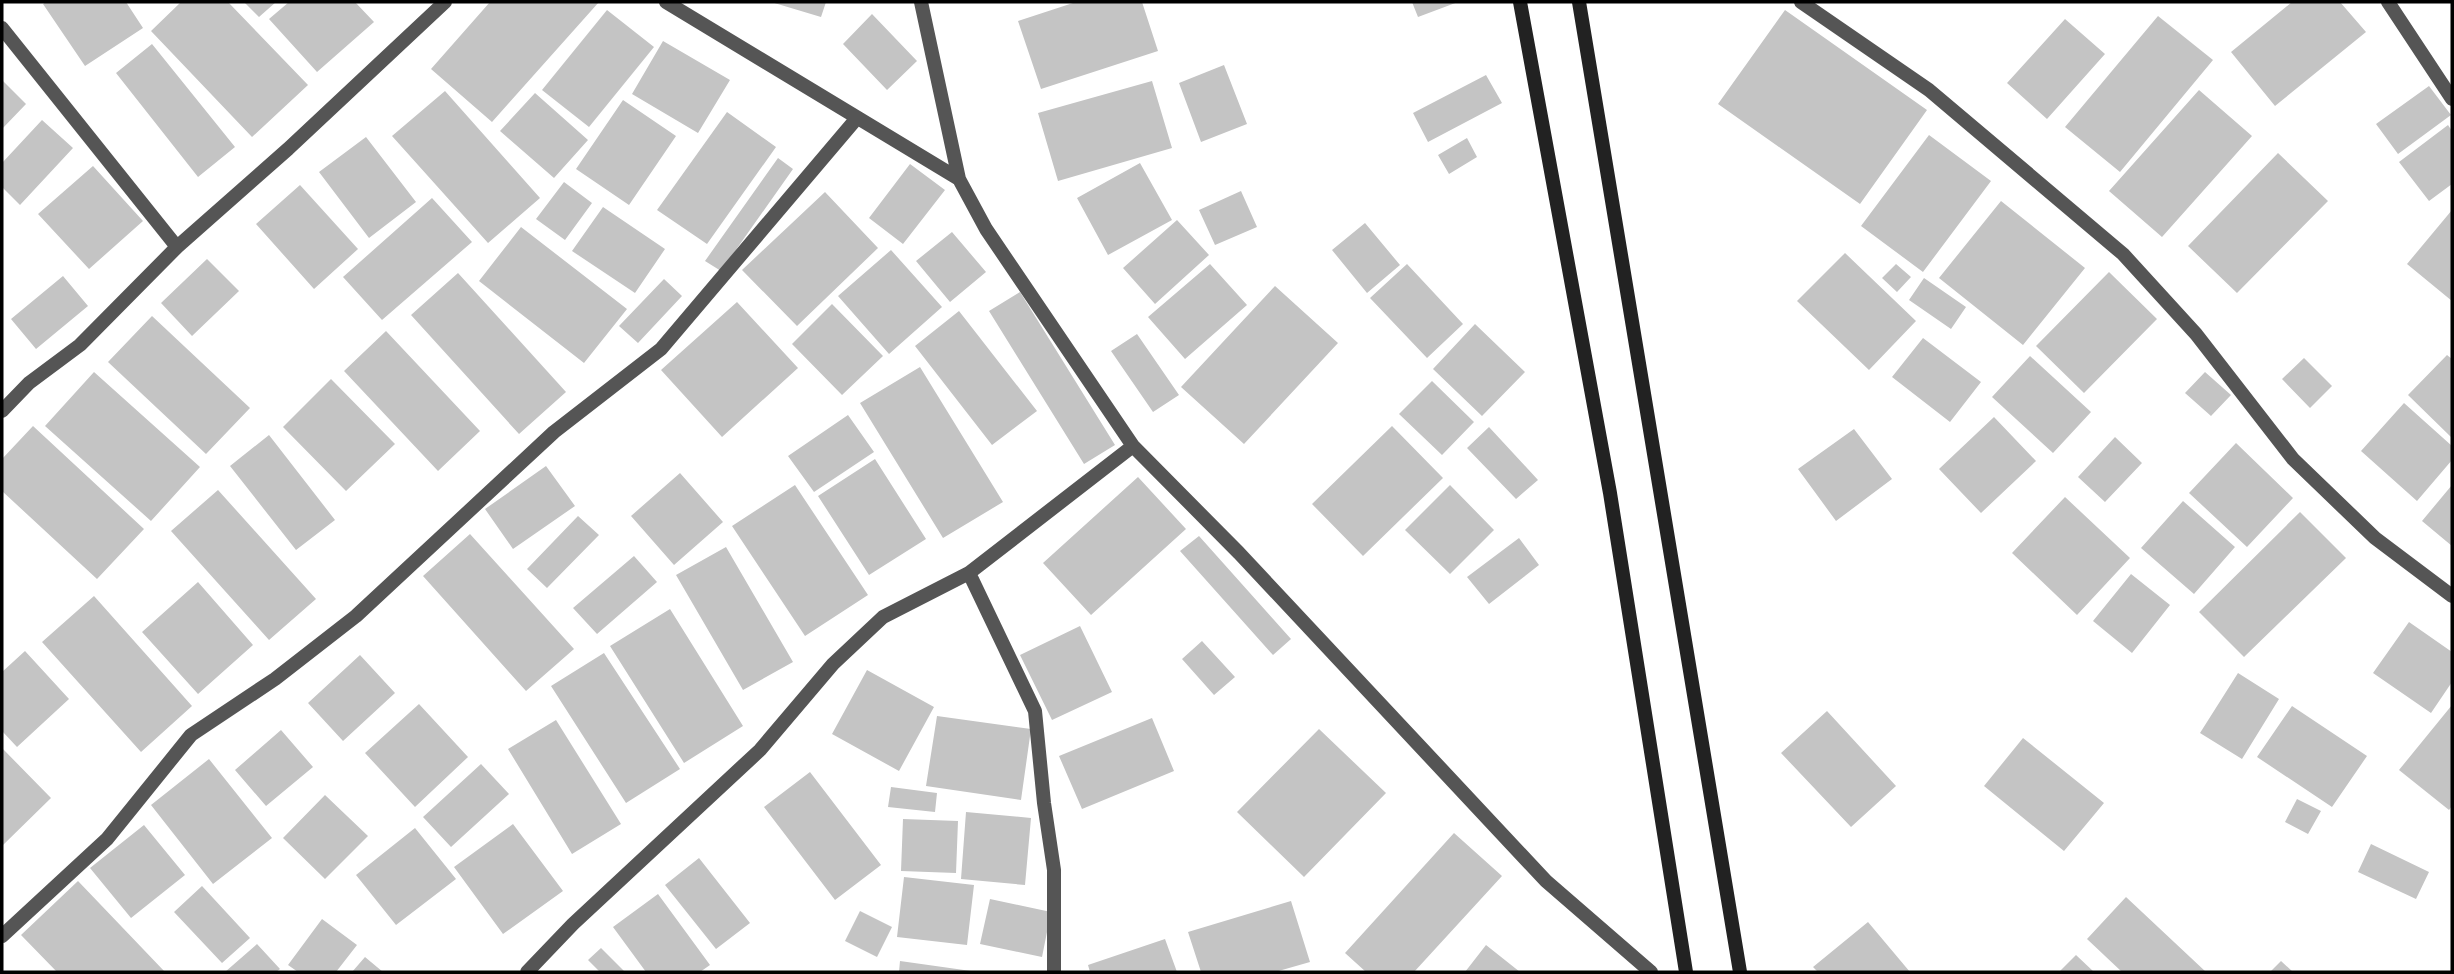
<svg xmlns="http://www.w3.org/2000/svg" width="2454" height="974" viewBox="0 0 2454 974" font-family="Arial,sans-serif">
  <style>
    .building { fill: #c4c4c4 }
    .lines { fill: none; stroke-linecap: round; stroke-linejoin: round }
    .minor { stroke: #555; stroke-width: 14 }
    .secondary { stroke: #222; stroke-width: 14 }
  </style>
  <rect width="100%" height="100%" fill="#fff"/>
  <!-- building -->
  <path class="building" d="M46,2h80l17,26 -58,38 -42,-62z
    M181,2h47l80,83 -56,52 -101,-106z
    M244,2h32l-17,15z
    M289,2h66l19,20 -57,50 -48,-53z
    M490,2h109l-107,120 -61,-53z
    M771,2h55l-5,15z
    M1076,2h66l16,49 -117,38 -23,-68z
    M1412,2h46l-40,15z
    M2292,2h48l26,30 -91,74 -44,-54z
    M607,10l47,37 -65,80 -47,-37z
    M1785,10l142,100 -67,94 -142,-100z
    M872,14l45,47 -30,29 -44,-46z
    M2158,16l55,44 -93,112 -55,-45z
    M2065,19l40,35 -58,65 -40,-36z
    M663,41l67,39 -32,53 -66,-39z
    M152,44l83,103 -37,30 -82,-104z
    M1224,65l23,59 -46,18 -22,-59z
    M1486,75l16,28 -74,39 -15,-29z
    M2,80l24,24 -24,25z
    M1152,81l20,67 -114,33 -20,-68z
    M2429,86l22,29 -53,39 -22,-30z
    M2199,90l53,46 -90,101 -53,-46z
    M445,91l95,107 -52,45 -96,-107z
    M535,93l53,47 -34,38 -54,-47z
    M623,100l53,36 -47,69 -53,-36z
    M727,112l49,35 -69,97 -50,-34z
    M42,120l31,28 -53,57 -18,-18v-24z
    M2448,125l4,6v53l-23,17 -30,-39z
    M1929,135l62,46 -68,91 -62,-46z
    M366,137l50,65 -47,36 -50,-66z
    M1467,138l10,19 -28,17 -11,-19z
    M2278,153l50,48 -91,92 -49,-47z
    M778,158l15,11 -72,102 -16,-10z
    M1140,163l32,57 -64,35 -31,-57z
    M910,164l35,26 -42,54 -34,-26z
    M93,166l50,55 -54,48 -51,-55z
    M564,182l28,21 -27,37 -29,-21z
    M300,185l58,64 -44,40 -58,-65z
    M1241,191l16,36 -42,18 -16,-35z
    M825,192l53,56 -81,78 -55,-56z
    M432,198l40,44 -90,78 -39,-43z
    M2001,201l84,67 -62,77 -84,-67z
    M603,207l62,42 -30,44 -63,-42z
    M2452,210v91l-45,-37z
    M1177,220l32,35 -54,49 -32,-36z
    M1365,223l35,42 -33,28 -35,-43z
    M521,227l106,82 -43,54 -105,-82z
    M952,232l34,40 -36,30 -34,-41z
    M891,250l51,57 -53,47 -51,-58z
    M1845,253l71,68 -47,49 -72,-69z
    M207,259l32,32 -47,45 -31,-33z
    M1210,264l37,41 -62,54 -37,-42z
    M1407,264l56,60 -36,34 -57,-60z
    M1896,264l15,13 -14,15 -15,-14z
    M2109,272l48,47 -73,74 -48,-47z
    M458,273l108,119 -47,42 -108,-119z
    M63,276l25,30 -52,43 -25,-30z
    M1924,278l42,29 -15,22 -42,-29z
    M664,279l18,17 -44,47 -19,-17z
    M1275,286l63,57 -94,101 -63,-57z
    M1020,292l95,153 -31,19 -95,-153z
    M737,302l61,66 -76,69 -61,-67z
    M832,304l51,52 -41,39 -50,-51z
    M959,311l78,100 -45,34 -77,-99z
    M152,316l98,92 -44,46 -98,-92z
    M1475,324l50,48 -43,44 -49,-47z
    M386,331l94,100 -42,40 -94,-100z
    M1137,334l42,61 -26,17 -42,-61z
    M1923,338l58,44 -31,40 -58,-45z
    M2447,355l5,4v79l-44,-43z
    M2030,356l61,56 -38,41 -61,-56z
    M2304,358l28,28 -22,22 -28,-29z
    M920,367l83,135 -60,36 -83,-135z
    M94,372l106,95 -49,54 -106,-95z
    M2205,372l26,23 -20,21 -26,-23z
    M331,379l64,65 -49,47 -63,-64z
    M1432,381l42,41 -32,33 -43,-41z
    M2404,403l48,43v14l-35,41 -56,-50z
    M848,415l26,37 -60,40 -26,-36z
    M1994,417l42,44 -55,52 -42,-44z
    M33,426l111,103 -47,50 -95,-88v-32z
    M1392,426l51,52 -80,78 -51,-52z
    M1489,427l49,53 -22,19 -49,-51z
    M1854,429l38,50 -56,42 -38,-52z
    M269,435l66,85 -39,30 -66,-84z
    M2115,437l27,26 -37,39 -27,-25z
    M2236,443l57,55 -46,49 -58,-54z
    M875,459l51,80 -57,36 -51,-79z
    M546,466l29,40 -62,43 -28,-40z
    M680,473l43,49 -49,43 -43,-49z
    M1138,477l48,52 -95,86 -48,-52z
    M795,485l73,110 -63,41 -73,-110z
    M1450,485l44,45 -44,44 -45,-44z
    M2452,485v61l-30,-25z
    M218,490l98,109 -47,41 -98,-109z
    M2065,497l65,61 -53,57 -65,-62z
    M2183,501l52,46 -41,47 -53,-46z
    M2300,512l46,46 -102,99 -45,-45z
    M578,516l21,19 -52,53 -20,-19z
    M470,534l104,115 -48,42 -103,-115z
    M1199,536l92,103 -18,16 -93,-104z
    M1519,538l20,27 -50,39 -22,-27z
    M726,547l67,115 -50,28 -67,-115z
    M634,556l23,26 -60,52 -24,-26z
    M2131,574l39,31 -38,48 -39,-32z
    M198,582l55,63 -55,49 -56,-62z
    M94,596l98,110 -51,46 -99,-110z
    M670,609l73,117 -59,37 -74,-117z
    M2409,622l43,30v30l-21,31 -58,-40z
    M1080,626l32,66 -60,28 -32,-65z
    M1202,641l33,36 -21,18 -32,-36z
    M25,651l44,48 -52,48 -15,-16v-59z
    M604,653l76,116 -54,34 -75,-117z
    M360,655l35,38 -52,48 -35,-38z
    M867,670l67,37 -35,64 -67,-37z
    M2238,673l41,26 -37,60 -42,-26z
    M419,704l49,53 -53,50 -50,-54z
    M2452,705v101l-3,4 -50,-40z
    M2292,706l75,50 -35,51 -75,-50z
    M1827,711l69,75 -45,41 -70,-74z
    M937,716l94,13 -10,71 -95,-14z
    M1152,718l22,53 -92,38 -23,-53z
    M556,720l65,104 -49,30 -64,-105z
    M1319,729l67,64 -82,84 -67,-65z
    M281,730l32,37 -47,39 -31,-36z
    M2023,738l81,65 -40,48 -80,-65z
    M2,748l49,50 -49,48z
    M209,759l63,79 -59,46 -62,-79z
    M481,764l28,30 -58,53 -28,-30z
    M810,772l71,93 -46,35 -71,-93z
    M891,787l46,6 -2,19 -47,-5z
    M325,795l43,41 -43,43 -42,-41z
    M2297,799l24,12 -13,23 -23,-12z
    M966,812l65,6 -6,67 -64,-6z
    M903,819l55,2 -2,52 -55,-2z
    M513,824l50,67 -60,43 -49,-67z
    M144,825l41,50 -54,43 -41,-50z
    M415,828l41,51 -60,46 -40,-50z
    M1454,833l48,43 -88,96h-48l-21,-19z
    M2371,844l58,28 -13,27 -58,-27z
    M699,858l51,65 -34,26 -51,-64z
    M904,877l70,8 -7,60 -70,-8z
    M78,881l87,91h-108l-36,-37z
    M202,886l48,52 -28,25 -48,-51z
    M658,894l52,71 -10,7h-54l-33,-45z
    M2126,897l80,75h-84l-35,-33z
    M990,899l61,13 -9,45 -62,-13z
    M1291,901l19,61 -35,10h-74l-13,-40z
    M860,911l32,16 -15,30 -32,-16z
    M322,919l35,26 -21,27h-38l-10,-7z
    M1868,922l42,50h-92l-5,-5z
    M1165,939l12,33h-87l-2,-7z
    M257,944l23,25 -4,3h-51z
    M1486,945l34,27h-55z
    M601,948l24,24h-25l-12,-12z
    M2076,955l18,17h-35z
    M365,957l18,15h-31z
    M900,961l71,10v1h-72z
    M2281,961l12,11h-23z"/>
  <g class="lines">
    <!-- minor -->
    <path class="minor" d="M666,2l293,177
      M921,2l38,177 27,50 147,217 106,107 307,328 105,91
      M1801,2l128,88 194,164 73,80 97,125 82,79 77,58
      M2388,2l64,97
      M2,28l175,219
      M2,411l27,-28 51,-38 97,-98 111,-98 157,-147
      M969,573l66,138 9,92 10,67v102
      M2,936l105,-97 84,-104 84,-56 81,-63 198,-184 107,-83 196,-231
      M527,972l46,-48 187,-174 73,-86 50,-47 86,-44 164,-127"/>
    <!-- secondary -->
    <path class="secondary" d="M1520,2l90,491 76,479
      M1579,2l161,970"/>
  </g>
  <!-- border -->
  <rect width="2454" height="974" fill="none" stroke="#000000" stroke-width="7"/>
</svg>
